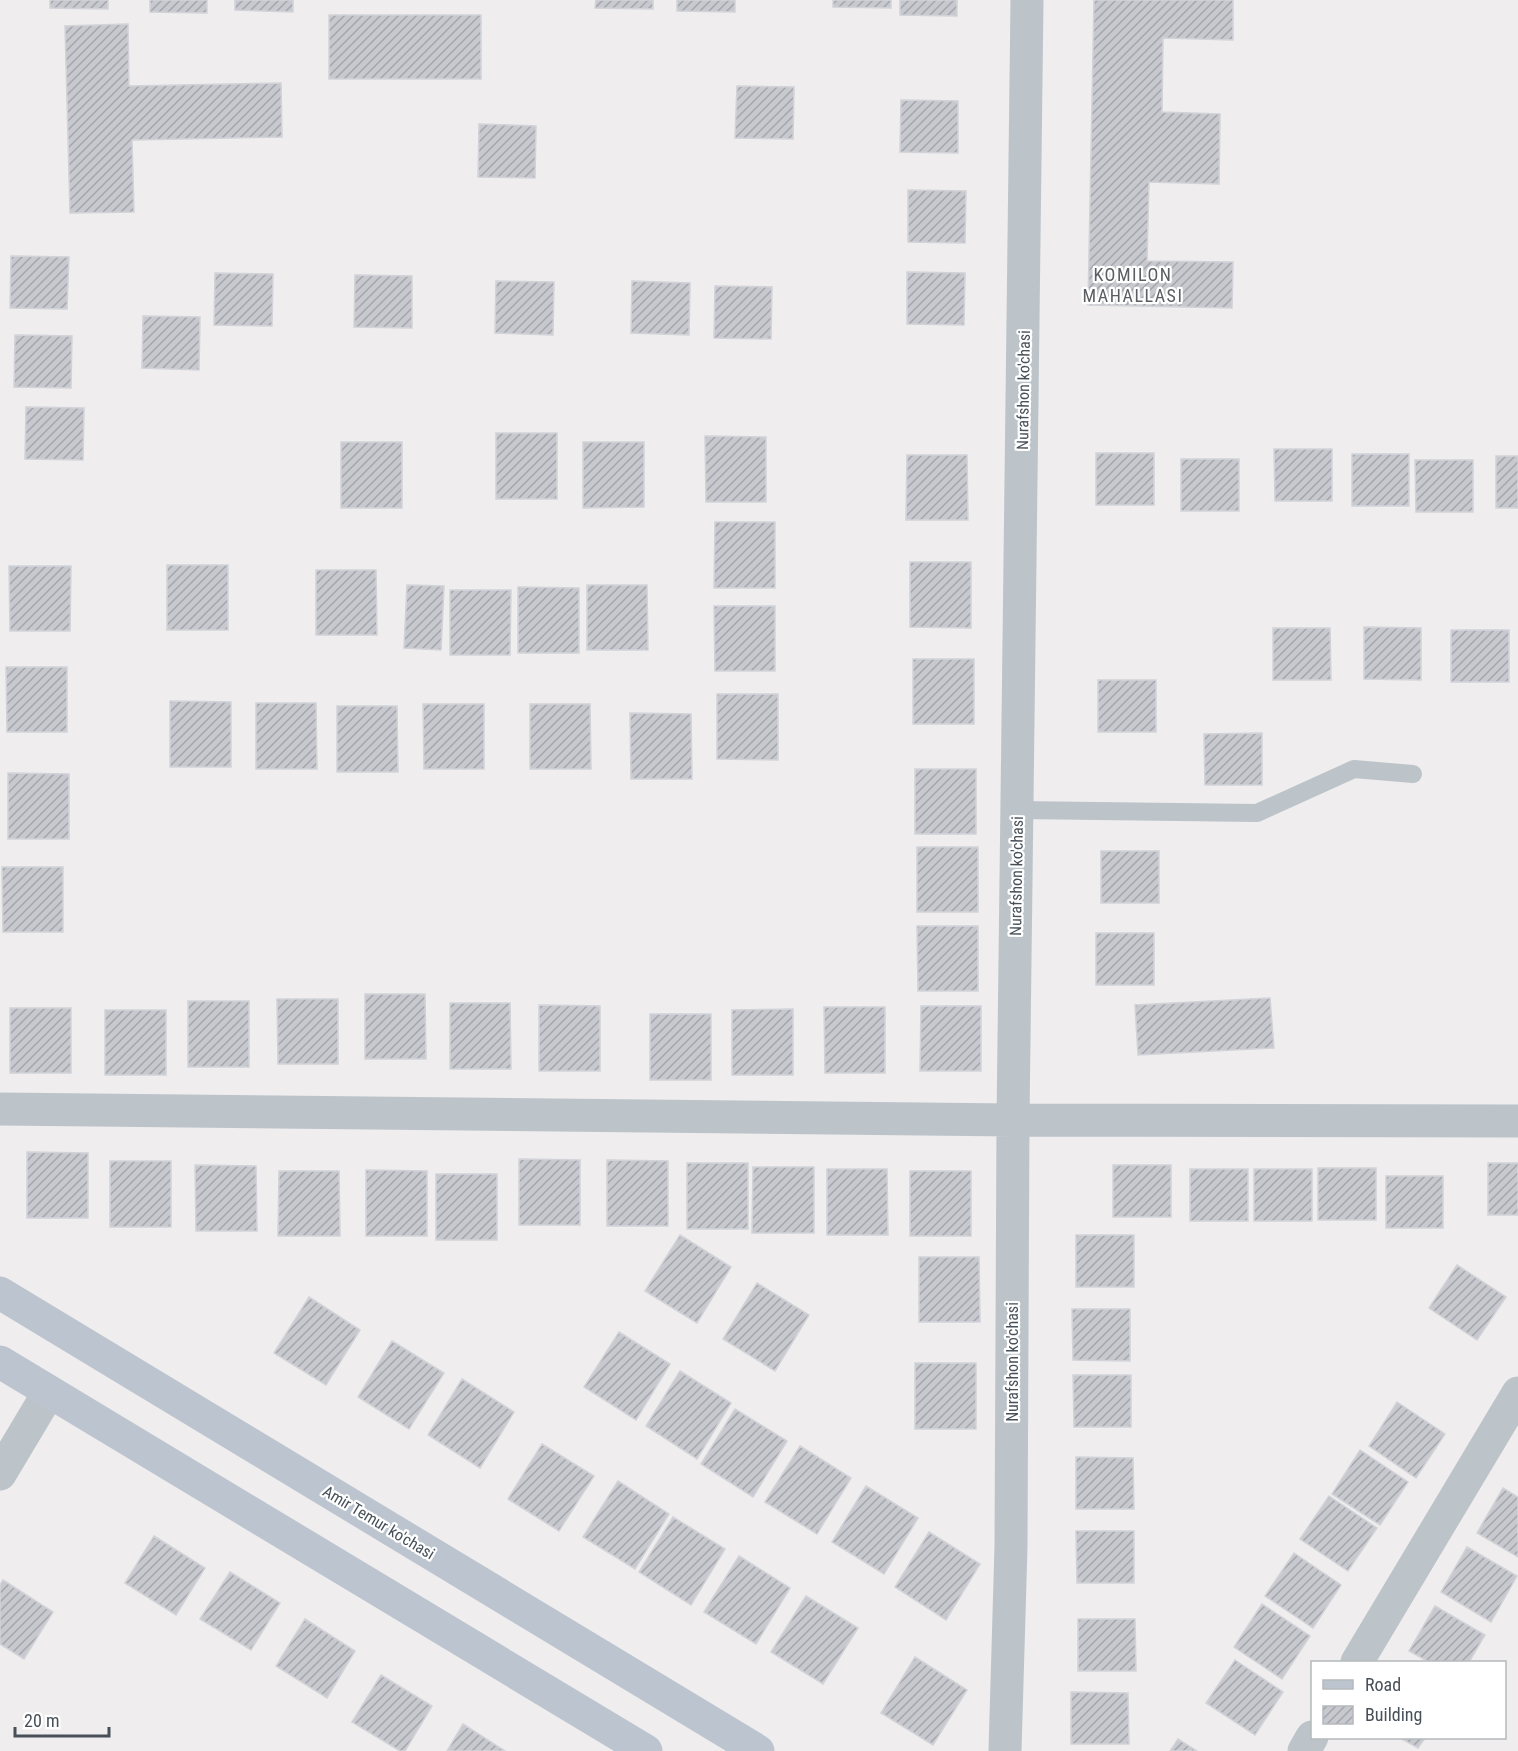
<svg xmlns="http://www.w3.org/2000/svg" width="1518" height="1751" viewBox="0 0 1518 1751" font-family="'Roboto Condensed',sans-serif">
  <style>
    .building { fill: url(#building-hatch); stroke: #d1d3d8; stroke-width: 1.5 }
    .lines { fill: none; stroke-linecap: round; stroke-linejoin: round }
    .service { stroke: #bcc4ca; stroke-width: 18 }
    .minor { stroke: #bcc4ca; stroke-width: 33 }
    .secondary { stroke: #bcc5cf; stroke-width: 33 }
    .labels { text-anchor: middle; stroke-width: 4.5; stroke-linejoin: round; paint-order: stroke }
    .street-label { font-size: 16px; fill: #475058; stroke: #fff }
    .neighbourhood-label { font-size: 18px; letter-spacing: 1.5px; fill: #5a5d61; stroke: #fff }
  </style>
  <defs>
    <pattern id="building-hatch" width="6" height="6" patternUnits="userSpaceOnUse" patternTransform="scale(1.5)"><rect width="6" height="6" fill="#c7c9cf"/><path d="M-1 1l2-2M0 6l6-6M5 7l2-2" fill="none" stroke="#a3a6ab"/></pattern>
  </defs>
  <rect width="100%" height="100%" fill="#efeded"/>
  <!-- building -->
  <path class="building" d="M50,0h58v9l-58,-1z
    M150,0h57v13l-57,-1z
    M235,0h58v12l-58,-2z
    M596,0h57v9l-58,-1z
    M677,0h58v12l-58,-1z
    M833,0h58v8l-58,-1z
    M900,0h57v16l-57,-1z
    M1094,0h139v40l-70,-2 -1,74 58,2 -1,70 -70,-2 -2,79 86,1 -1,46 -144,-3z
    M329,15h152v64h-152z
    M128,24l1,62 152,-3 1,54 -150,3 2,72 -64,1 -5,-187z
    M737,86l57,1 -1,52 -58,-1z
    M901,100l57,1v52l-58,-1z
    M479,124l57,2 -1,52 -57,-1z
    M908,190l58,1 -1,52 -57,-1z
    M11,256l58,1 -2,52 -57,-1z
    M907,272l58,1 -1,52 -57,-1z
    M215,273l58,1 -1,52 -58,-1z
    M355,275l57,1v52l-58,-1z
    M496,281l58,1 -1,53 -58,-2z
    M632,281l58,2 -1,52 -58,-2z
    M715,286l57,1 -1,52 -57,-1z
    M143,316l57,1 -1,53 -57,-2z
    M15,335l57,1 -1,52 -57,-1z
    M26,407l58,1 -1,52 -58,-1z
    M496,433h61v66h-61z
    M705,436l61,1v65h-60z
    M341,442h61v66h-61z
    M583,442h61v65l-61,1z
    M1274,449h58v52h-57z
    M1096,453h58v52h-58z
    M1352,454h57v52h-57z
    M907,455h60l1,65h-62z
    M1496,456h22v52h-22z
    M1181,459h58v52h-58z
    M1415,460h58v52h-57z
    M715,522h60v66h-61z
    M910,562h61v66l-61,-1z
    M167,565h61v65h-61z
    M9,566h62l-1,65h-60z
    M316,570h60l1,65h-61z
    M407,585l37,1 -3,64 -37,-2z
    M587,585h60l1,65h-61z
    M518,587l61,1v65h-61z
    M450,590h61l-1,65h-60z
    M714,606h61v65h-60z
    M1364,627l57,1v52l-57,-1z
    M1273,628h57l1,52h-58z
    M1451,630h58v52h-58z
    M913,659h61v65h-61z
    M6,667h61v65h-60z
    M1098,680h58v52h-58z
    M717,694h61v66l-61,-1z
    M170,701l61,1v65h-61z
    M256,703h60l1,66h-61z
    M423,704h61v65h-60z
    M530,704h60l1,65h-61z
    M337,706h60l1,66h-61z
    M630,713l61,1 1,65h-61z
    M1262,733v52h-57l-1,-51z
    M915,769h61v65h-61z
    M8,773l61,1v65h-61z
    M917,847h61v65h-61z
    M1101,851h58v52h-58z
    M2,867h61v65h-60z
    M917,926h61v65h-60z
    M1096,933h58v52h-58z
    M365,994h60l1,65h-61z
    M1270,998l4,50 -136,7 -3,-50z
    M277,999h61v65h-60z
    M188,1001h61v66h-61z
    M450,1003h60l1,66h-61z
    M539,1005l61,1v65h-61z
    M921,1006h60v65h-61z
    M824,1007h61v66h-60z
    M10,1008h61v65h-61z
    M793,1009v66h-61v-65z
    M105,1010h61v65h-61z
    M650,1014h61v66h-61z
    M27,1152l61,1v65h-61z
    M519,1159l61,1v65h-61z
    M607,1160l61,1v65h-61z
    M110,1161h61v66h-61z
    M687,1163h61v66h-61z
    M1488,1163h30v52h-30z
    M195,1165l61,1 1,65h-61z
    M1113,1165h58v52h-58z
    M753,1167h61v66h-62z
    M1318,1168h58v52h-58z
    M827,1169h60l1,66h-61z
    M1190,1169h58v52h-58z
    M1254,1169h58v52h-58z
    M366,1170l61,1v65h-61z
    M279,1171h60l1,65h-62z
    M910,1171h61v65h-61z
    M436,1174h61v66h-61z
    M1386,1176h57v52h-57z
    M680,1235l51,32 -34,56 -52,-32z
    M1076,1235h58v52h-58z
    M919,1257h60l1,65h-61z
    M1457,1265l49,32 -29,43 -48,-32z
    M757,1283l52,32 -34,56 -52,-32z
    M309,1297l51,33 -34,55 -52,-32z
    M1072,1309h58v52l-57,-1z
    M619,1332l51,32 -34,56 -52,-33z
    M392,1341l52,32 -35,56 -51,-32z
    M915,1363h61v66h-61z
    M680,1371l51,32 -34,56 -51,-33z
    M1073,1375h58v52h-57z
    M462,1379l52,33 -34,56 -52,-33z
    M1397,1402l48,32 -29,44 -47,-32z
    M735,1409l52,32 -34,56 -52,-33z
    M542,1444l52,32 -35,55 -51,-32z
    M800,1446l51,32 -34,56 -52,-32z
    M1360,1450l48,32 -28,43 -48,-31z
    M1076,1457l57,1 1,51h-58z
    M618,1481l51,33 -34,55 -52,-32z
    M866,1486l52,32 -34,56 -52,-32z
    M1503,1488l15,9v60l-41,-24z
    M1329,1496l48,32 -29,43 -48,-32z
    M673,1517l52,32 -34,56 -52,-33z
    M1076,1531h58v52h-57z
    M929,1532l51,32 -34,56 -51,-33z
    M154,1536l51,32 -29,47 -51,-32z
    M1467,1547l50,29 -26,46 -50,-30z
    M1294,1553l47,32 -28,43 -48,-32z
    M739,1556l51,32 -34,56 -52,-32z
    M230,1572l50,31 -29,47 -51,-31z
    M3,1580l50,32 -29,47 -24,-15v-59z
    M806,1596l52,32 -35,56 -52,-32z
    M1262,1604l48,32 -28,43 -48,-32z
    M1435,1606l50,29 -16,27h-40l-20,-11z
    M305,1619l50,32 -28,47 -51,-32z
    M1078,1619h57l1,52h-58z
    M915,1657l52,33 -34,55 -52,-32z
    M1235,1660l48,32 -28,43 -49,-32z
    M381,1675l51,31 -27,45h-5l-48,-29z
    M1071,1692l57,1 1,51h-58z
    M463,1724l42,27h-58z
    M1400,1738h25l-7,10z
    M1178,1739l19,12h-27z"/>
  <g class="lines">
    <!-- service -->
    <path class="service" d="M1017,810l240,3 97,-44 59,5"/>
    <!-- minor -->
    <path class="minor" d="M0,1109l1013,11 505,1
      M0,1474l49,-82
      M1357,1662l161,-269
      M1005,1751l6,-205 2,-426 14,-1120
      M1304,1751l8,-14"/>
    <!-- secondary -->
    <path class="secondary" d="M0,1293l758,458
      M0,1362l646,389"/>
  </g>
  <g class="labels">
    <!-- street labels -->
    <g class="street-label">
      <text transform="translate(1023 390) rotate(-89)" y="6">Nurafshon ko'chasi</text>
      <text transform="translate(1016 876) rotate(-89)" y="6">Nurafshon ko'chasi</text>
      <text transform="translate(1012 1362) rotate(-90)" y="6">Nurafshon ko'chasi</text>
      <text transform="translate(379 1522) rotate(31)" y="6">Amir Temur ko'chasi</text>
    </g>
    <!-- neighbourhood labels -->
    <g class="neighbourhood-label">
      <text x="1133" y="281">KOMILON<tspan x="1133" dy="21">MAHALLASI</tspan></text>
    </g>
  </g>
  <!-- legend -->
  <rect x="1311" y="1661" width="195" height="78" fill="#ffffff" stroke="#b5b9bc" stroke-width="1.5"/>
  <rect x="1323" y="1680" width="30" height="9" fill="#bcc5cf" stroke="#b5b9bc" stroke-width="1.5"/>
  <text x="1365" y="1691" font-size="18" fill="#475058">Road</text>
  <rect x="1323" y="1706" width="30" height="18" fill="url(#building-hatch)" stroke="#b5b9bc" stroke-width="1.5"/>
  <text x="1365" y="1721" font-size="18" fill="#475058">Building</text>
  <!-- scale -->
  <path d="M15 1727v9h94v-9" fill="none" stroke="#475058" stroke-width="3"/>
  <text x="24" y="1727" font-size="18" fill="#475058" stroke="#ffffff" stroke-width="4.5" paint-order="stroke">20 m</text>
</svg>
